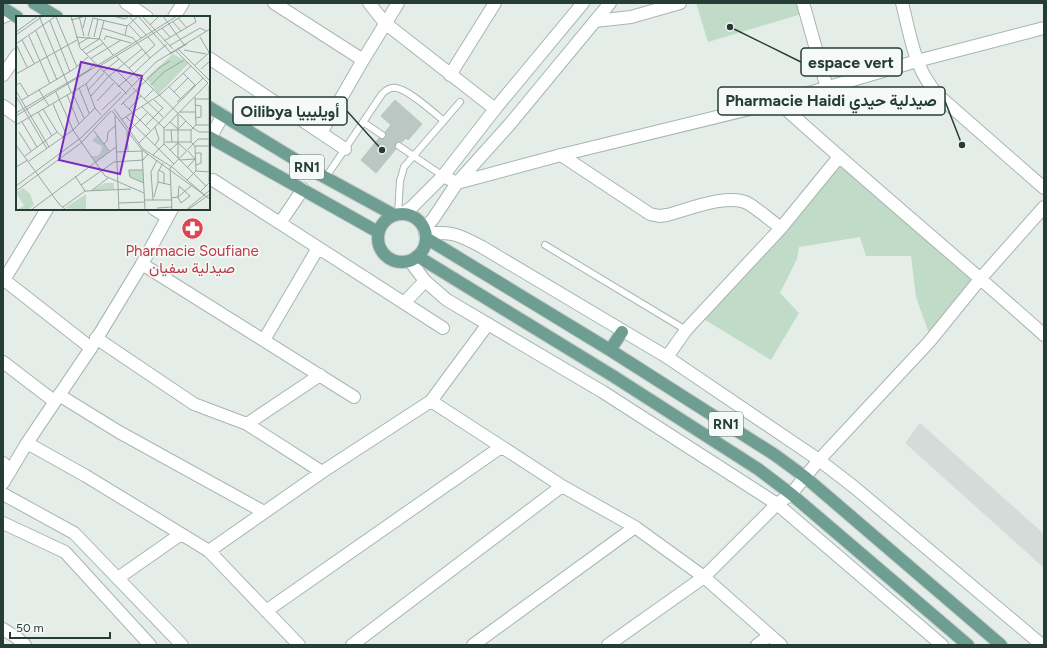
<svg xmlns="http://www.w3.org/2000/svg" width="1047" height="648" viewBox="0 0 1047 648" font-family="Figtree,Vazirmatn,sans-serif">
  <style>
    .built { fill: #d3dcd8 }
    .green { fill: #c0dbc7 }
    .building { fill: #bac7c2; stroke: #b8c6c0 }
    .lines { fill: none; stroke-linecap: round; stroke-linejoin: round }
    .lane-casing { stroke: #a8b5b0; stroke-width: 8 }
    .street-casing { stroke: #a8b5b0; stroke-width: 14 }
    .secondary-casing { stroke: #a4b7b1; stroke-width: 14 }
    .primary-casing { stroke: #c2c9c7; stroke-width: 14 }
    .lane { stroke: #fff; stroke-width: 6 }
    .street { stroke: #fff; stroke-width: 12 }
    .secondary { stroke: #fff; stroke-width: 12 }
    .primary { stroke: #6e9e91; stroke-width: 12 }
    .labels { text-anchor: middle; stroke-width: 3.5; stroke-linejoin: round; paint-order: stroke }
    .shield { fill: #f5f9f7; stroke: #647570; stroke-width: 1 }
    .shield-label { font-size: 14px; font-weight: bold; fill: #263d36 }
    .health-label { font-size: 15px; fill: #be3a42; stroke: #f5f9f7 }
    .inset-road { fill: none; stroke: #99a7a1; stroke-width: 1 }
    .view { fill: #7b2cbf; fill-opacity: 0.15; stroke: #7b2cbf; stroke-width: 2 }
    .inset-edge { fill: none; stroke: #263d36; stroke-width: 2 }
    .leader { fill: none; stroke: #263d36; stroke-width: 1.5 }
    .callout-dot { fill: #263d36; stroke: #f5f9f7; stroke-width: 1.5 }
    .callout { fill: #f5f9f7; stroke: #263d36; stroke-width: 1.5 }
    .callout-label { font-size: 16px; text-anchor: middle; font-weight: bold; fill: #263d36 }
  </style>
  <rect width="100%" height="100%" fill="#e5ede9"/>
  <!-- built -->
  <path class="built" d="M920,423l124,111v34l-139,-125z"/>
  <!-- green -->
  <path class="green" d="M696,3h107l2,10 -97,29z
    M842,161l138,119 -49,59 -15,-42 -5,-41h-45l-6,-19 -61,10 -2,12 -17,34 19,20 -28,47 -69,-42z"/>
  <!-- building -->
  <path class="building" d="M395,100l27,24 -14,16 -2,-2 -4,4h-3l-3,1 -1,3 1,3 -20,24 -15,-13 18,-22 3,1 4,-2 -1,-5 6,-7 -10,-9z"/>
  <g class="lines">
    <defs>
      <path id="lane" d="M3,20l11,-5
        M363,122l19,13
        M399,146l44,30
        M326,177l56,-83c4,-4 9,-7 14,-6 12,1 38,25 48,33
        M398,214l2,-33 4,-14 56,-65
        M545,245l141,85"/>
      <path id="street" d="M126,3l21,14
        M274,3l89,57
        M369,3l16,20 110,86
        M803,3l24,85
        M902,3c9,34 12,67 37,93l105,92
        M174,17l9,-14
        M595,21l36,-4 49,-14
        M209,58l136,91
        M3,75l14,-20
        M450,75l45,-72
        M778,102c87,79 178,154 266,233
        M3,106l14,10
        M321,133l42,-73 35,-57
        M561,155l89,59 9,2 8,-1c20,-5 63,-23 82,-11 11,7 21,16 32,24
        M213,180l230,148
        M154,209l13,8
        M280,223l23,-34
        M142,264l212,133
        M3,279l88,69
        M4,280l43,-71
        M404,303l21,-22
        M96,338l98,66 53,20 75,48
        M264,340l54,-92
        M667,357l19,-27 95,-102 58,-71
        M3,362l51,39
        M59,395l60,37 145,80
        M431,401l131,85 73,41 69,50 77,68
        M247,424l73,-49
        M27,443l59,33 123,75 90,94
        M3,463l7,8
        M3,494l71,39 108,112
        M3,523l62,29 85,93
        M209,551l113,-79 109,-71 57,-77
        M118,578l63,-44
        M266,611l235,-164
        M3,629l13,8 9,8
        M352,645l210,-159
        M473,645l162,-118
        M608,645l96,-68 73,-73 14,-10 28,-34 110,-118 52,-64 63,-71
        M757,645l12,-9"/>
      <path id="secondary" d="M209,140l14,-25
        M443,176l14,7 104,-28 217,-53 139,-41 127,-33
        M401,214l10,-6 32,-32 52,-67 88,-106
        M424,229l9,-10 24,-36 53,-59 100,-121
        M425,233c28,-1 33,1 57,14l185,110 152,103 35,27 188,158
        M410,261l15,20 22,19 156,92 174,112 165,141
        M3,483l24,-40 64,-95 51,-84 30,-55"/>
      <path id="primary" d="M34,3l23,14
        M3,8l14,9
        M209,107l110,67 75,41
        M209,137l169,95
        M378 238a24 24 0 1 1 48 0a24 24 0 1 1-48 0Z
        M426,238l184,112 165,105 30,22 196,168
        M417,256l196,120 145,93 33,25 177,151
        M610,350l12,-18"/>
    </defs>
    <!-- lane casing -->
    <use href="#lane" class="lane-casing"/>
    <!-- street casing -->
    <use href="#street" class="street-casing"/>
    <!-- secondary casing -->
    <use href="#secondary" class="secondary-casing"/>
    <!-- primary casing -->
    <use href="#primary" class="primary-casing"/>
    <!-- lane -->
    <use href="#lane" class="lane"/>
    <!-- street -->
    <use href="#street" class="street"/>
    <!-- secondary -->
    <use href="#secondary" class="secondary"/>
    <!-- primary -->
    <use href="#primary" class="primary"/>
  </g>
  <!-- icons -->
  <defs>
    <symbol id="pharmacy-disc" viewBox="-11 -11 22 22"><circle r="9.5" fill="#e0444e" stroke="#f5f9f7"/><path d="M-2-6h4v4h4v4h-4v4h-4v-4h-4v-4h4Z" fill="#fff"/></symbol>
  </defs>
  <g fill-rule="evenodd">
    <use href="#pharmacy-disc" x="180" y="216" width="25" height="25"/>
  </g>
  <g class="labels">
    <!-- shield labels -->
    <g class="shield">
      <rect x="290" y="155" width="34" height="24" rx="3"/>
      <rect x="709" y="412" width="34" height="24" rx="3"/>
    </g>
    <g class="shield-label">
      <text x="307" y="172">RN1</text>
      <text x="726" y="429">RN1</text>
    </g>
    <!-- health labels -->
    <g class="health-label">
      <text x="192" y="256">Pharmacie Soufiane<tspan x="192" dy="17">صيدلية سفيان</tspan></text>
    </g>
  </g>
  <!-- overview -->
  <g transform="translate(16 16)">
    <rect width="194" height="194" fill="#e5ede9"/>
    <path d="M157,38l16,9 -30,31 -13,-16zM81,119l12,17 -14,10 -5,-6h8l3,-4 1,-6 -10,-5zM113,154h14l1,13 -15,-7zM89,167h9v6l-24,2zM7,172l7,6 4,11 -6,5h-10l6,-5 -8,-12zM70,178v16l-21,-2z" fill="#c0dbc7"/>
    <path class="inset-road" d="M23,0l32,76M55,0l9,32 47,46M63,0l5,20M97,0l12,3 4,-3M113,0l17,19M122,0l33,37M126,0l31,33M147,0l22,30M40,1l21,50M162,2l9,10M55,4l15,-4M34,5l20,51M157,6l8,9M113,9l12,13M134,9l9,-9M67,12l3,-12M86,12l31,10 17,20 17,-14M146,12l8,9M20,15l21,49M0,16l22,-16M0,19l27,-19M109,19l2,-9 11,-10M13,20l21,48M72,20l5,-18 34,8M60,21l24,2 13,16M78,21l4,-18M184,21l10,17M6,24l12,23M88,24l2,-4 25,7M148,25l32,-19 -2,-6M62,28l12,-7M153,30l31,-18 6,3M162,33l32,32M66,34l17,-11 5,-18M168,34l22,4M160,35l32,32M70,38l18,-11M154,38l17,-10M100,40l18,17 16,-15M74,43l31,-19M178,50l16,-14M11,51l-11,-23 40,-28M82,51l84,-51M113,52l26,-23 -7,-8M185,53l9,-8M100,54l16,16M87,56l16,-13M167,57l12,12M0,58l61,-34M92,61l34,-28M126,62l51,50 6,4h10M70,68l9,24 6,7M0,69l4,-2 8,13M135,69l13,-13 20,-12M193,70v96M102,71l16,-14 5,6M153,71l12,12M63,72l10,25M117,72l30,29M23,74l10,16M72,74l16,-17M0,75l33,56M40,76l17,38 32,46 39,17M56,76l12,26M158,76l14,-14M51,79l12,29M0,80l31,53M75,80l17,-19M128,83l10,-10M179,83h15M6,84l52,-31 14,-12M81,85l17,-18M161,86l18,-17M107,87l27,27M37,88l13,30M105,89l38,-37 11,-7M179,89l6,1v11l-6,1M126,91l22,21 44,-45M27,93l14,23M98,93l29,40 29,18 36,31M113,93l12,-13M86,94l19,-18M96,95l30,39 68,49M22,96l14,24M164,96h15M0,97l73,-43 5,-7M162,99v43M0,100l161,-100M99,100l4,94M110,101l48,47M105,104l40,-26 30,-28M6,106l15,25M154,106l8,7 8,-8M0,109l70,-41 14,-15M130,109l17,-17 -9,-8M180,109h14M148,112v16l42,42M149,114h26M155,114l1,12M78,115l15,20M113,115l18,-18M3,116l12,19M111,116l1,19M149,126h26M123,127l64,-65M88,128l3,-3 1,-9 7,-6M0,129l43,59 7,6M139,129l4,-6 -4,-12M179,130h15M154,134l8,-7 8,7M126,135l3,59M100,136l26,-1M179,137h6v10l-5,2M137,139l11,-11M9,140l32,-24 6,5M164,144l15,-1M13,145l44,-31 22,-22M147,147l-5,9v10l13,3M0,151l12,-7M171,152l8,-9 -7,-8M127,154h-14v2l1,5 14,6M143,154l5,3v11M180,155l14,1M59,160l10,15 46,-2M171,164l9,-9 -1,-25 -4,-4v-12l5,-5 -1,-28M65,169l33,-23 29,-2 5,-6M0,170l66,-49 74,-75 54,-33M163,170l11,10 -9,7 -3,-6zM0,175l65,-48 30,-32M75,175l17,-13M185,175l9,-9M138,181l4,-15M155,182l7,-1 13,-11M129,184h27M137,184l-2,-28 6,-12M103,187l26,-1M47,191l22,-16M141,192l15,-1M173,193l21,-15M15,194l85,-63M156,194l-2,-42 28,-29h11M170,194l24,-20"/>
    <path class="view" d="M65,46l61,14 -22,98 -61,-14z"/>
    <rect width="194" height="194" class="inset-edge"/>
  </g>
  <!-- callouts -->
  <path class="leader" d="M730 27L801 62M962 145L945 101M382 150L347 111"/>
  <g class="callout-dot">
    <circle cx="730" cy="27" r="4"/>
    <circle cx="962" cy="145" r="4"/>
    <circle cx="382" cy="150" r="4"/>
  </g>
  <g class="callout">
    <rect x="801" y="48" width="101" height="28" rx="4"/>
    <rect x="718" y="87" width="227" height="28" rx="4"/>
    <rect x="233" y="97" width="114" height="28" rx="4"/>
  </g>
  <g class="callout-label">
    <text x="851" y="68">espace vert</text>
    <text x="831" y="106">Pharmacie Haidi صيدلية حيدي</text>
    <text x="290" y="117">Oilibya أويليبيا</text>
  </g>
  <!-- border -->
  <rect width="1047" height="648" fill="none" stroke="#263d36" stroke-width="8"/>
  <!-- scale -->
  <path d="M10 632v6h100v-6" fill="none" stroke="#263d36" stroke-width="2"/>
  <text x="16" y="632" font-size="12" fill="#263d36" stroke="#f5f9f7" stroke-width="3" paint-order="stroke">50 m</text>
</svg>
